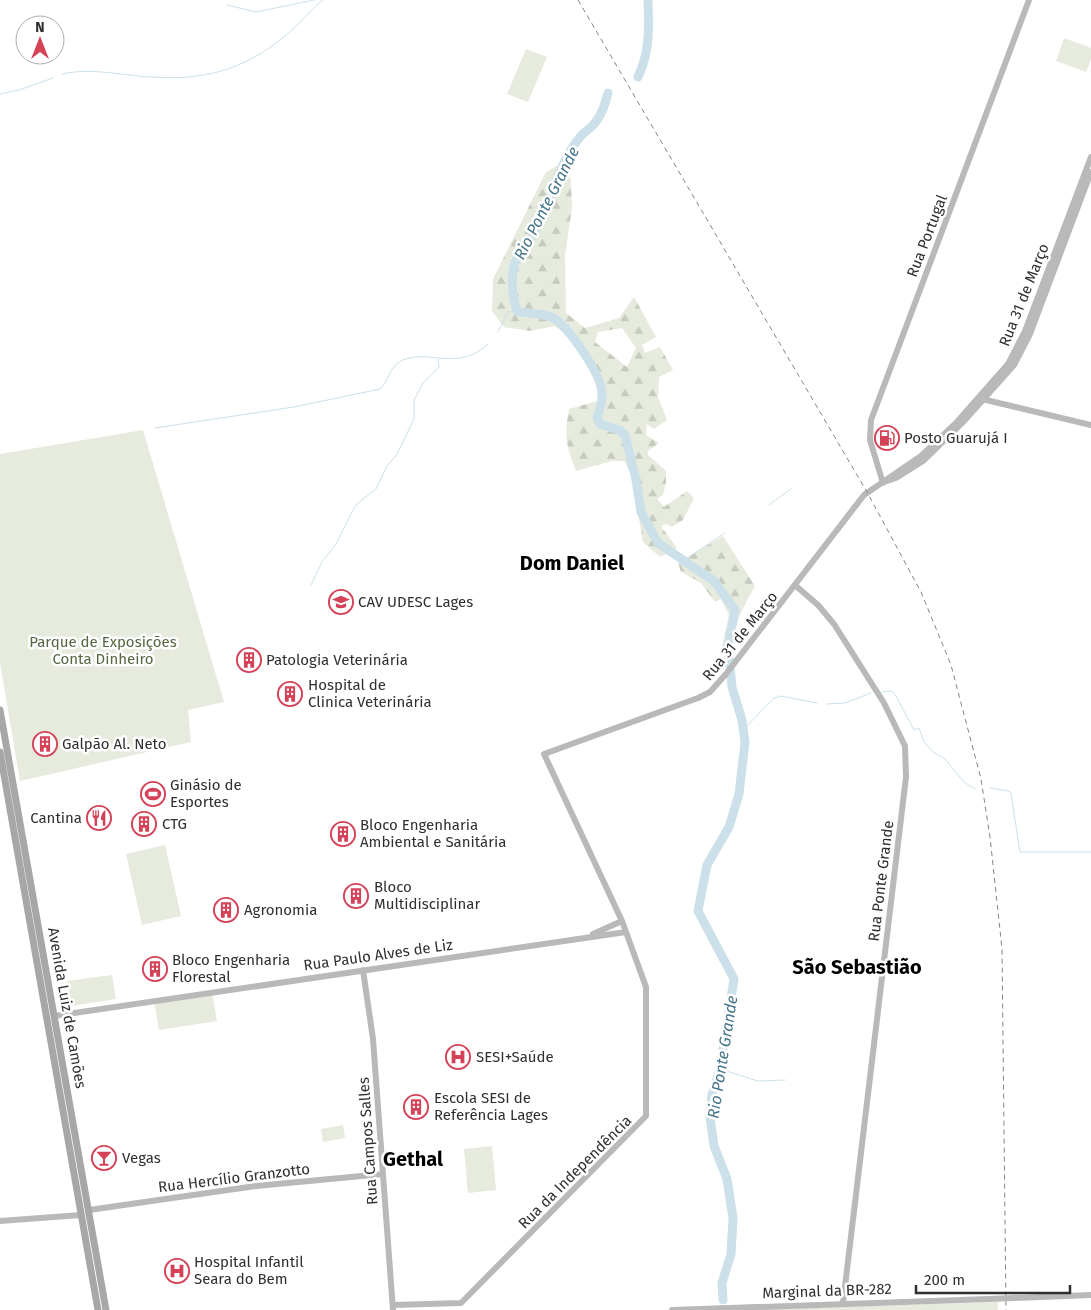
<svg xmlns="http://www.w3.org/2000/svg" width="1091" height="1310" viewBox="0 0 1091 1310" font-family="'Fira Sans',sans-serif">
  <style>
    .green { fill: #e6ebde }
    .forest { fill: url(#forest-firs); fill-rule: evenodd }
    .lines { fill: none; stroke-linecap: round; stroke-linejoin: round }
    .stream { stroke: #cce0e9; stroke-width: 1 }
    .river { stroke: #cce0e9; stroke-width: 9 }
    .secondary { stroke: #b9b9b9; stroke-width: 6 }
    .primary { stroke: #a7a7a7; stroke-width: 7 }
    .rail { stroke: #848484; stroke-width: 1; stroke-dasharray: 5 4; stroke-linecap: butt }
    .secondary-bridge { stroke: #b9b9b9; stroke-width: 6 }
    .labels { text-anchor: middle; stroke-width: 5; stroke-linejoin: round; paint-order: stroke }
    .street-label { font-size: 15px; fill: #2f2f2f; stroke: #fff }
    .poi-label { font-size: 15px; fill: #2f2f2f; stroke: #fff; text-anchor: start }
    .park-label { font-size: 15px; fill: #556740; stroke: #fff }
    .water-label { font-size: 16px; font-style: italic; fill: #44748a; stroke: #fff }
    .district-label { font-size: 20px; font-weight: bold; fill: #000; stroke: #fff }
  </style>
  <defs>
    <pattern id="forest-firs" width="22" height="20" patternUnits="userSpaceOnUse" patternTransform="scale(1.25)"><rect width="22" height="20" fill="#e6ebde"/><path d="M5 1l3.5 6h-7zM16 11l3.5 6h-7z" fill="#c6cabf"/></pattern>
  </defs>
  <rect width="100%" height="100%" fill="#fff"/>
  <!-- green -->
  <path class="green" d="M1064,38l27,10v12l-5,12 -30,-11z
    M526,49l21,8 -19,45 -21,-8z
    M143,430l81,272 -36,8 3,32 -171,39 -20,-118v-209z
    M165,845l16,71 -39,9 -16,-71z
    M112,975l4,24 -45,7 -4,-25z
    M212,992l5,29 -58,9 -5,-29z
    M343,1125l2,13 -22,4 -2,-13z
    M492,1146l4,44 -28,3 -4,-44z
    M998,1302v8h-251z"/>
  <!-- forest -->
  <path class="forest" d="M567,160l4,22 1,25 -7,49 1,57 19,15 34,-10 15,-21 22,40 -14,8 3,8 15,-6 13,23 -14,7 -1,20 9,23 -13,9 -7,-5 -1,11 13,8 -11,8v4l18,16v12l-3,12 -6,4 7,8 23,-16 7,7 -11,22 -11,7 -6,-3 -5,2 16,22 -17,9 -17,-15 -12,-69 -7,-12h-12l-36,10c-10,-25 -12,-35 -7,-62l35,-10 -28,-57 -21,-16 -25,5 -26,-4 -12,-16 1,-32 53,-107zM622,328l14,20 -9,19 -32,-25 3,-10z
    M723,536l32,50c-10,19 -27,46 -23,68l-7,6 -3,-14 7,-31 -8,-16 -6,3 -14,-19 -20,-11 -3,-9z"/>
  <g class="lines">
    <!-- stream -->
    <path class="stream" d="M227,5l29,7 58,-12
      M62,74c31,-7 60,2 91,3 56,4 98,-10 140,-48 10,-9 19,-21 30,-29
      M0,94l19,-4 34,-12
      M498,332l10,-20 9,-1
      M155,428l139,-21 86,-18c9,-7 9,-24 23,-29 26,-11 56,12 85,-16
      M769,505l22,-16
      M684,560l41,-27
      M311,585l11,-23 14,-18 17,-34 5,-7 18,-14 11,-23 9,-10 18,-37v-19l9,-17 16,-16 -1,-8
      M882,692l10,-1 4,5 18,34 5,-2 5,14 9,10 12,7 19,23 11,7
      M827,704l18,-1 26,-10
      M743,730l31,-32 7,-2 36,7
      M990,788l19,3 2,3 9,58h71
      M720,1069l38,12 27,-1"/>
    <!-- river -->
    <path class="river" d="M638,77c12,-25 11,-49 10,-77
      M608,93c-3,11 -6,22 -14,31 -4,5 -10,8 -14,13 -23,28 -28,66 -46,96 -7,12 -19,23 -21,37 -2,13 0,28 4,41 10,3 26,2 35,6 17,10 50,58 50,77 0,8 -2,16 -5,23l3,7 19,6 6,5 11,45 5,32 17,31 56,38 21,29 -7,37 4,40 10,33 3,22 -6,52 -10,33 -22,38 -9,46 36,68 -14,90 -8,26 -2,22 4,29 13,33 6,39 -2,36 -9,29 1,17"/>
    <!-- secondary -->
    <path class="secondary" d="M982,399l109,26
      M884,482l12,-4 27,-17 42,-41 49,-55 16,-31 61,-162
      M883,483l-13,-43 1,-20 158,-420
      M796,586l22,19 16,19 50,79 21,43 1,31 -63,526
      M593,934l29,-13
      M363,970l10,69 20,271
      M54,1016l572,-84
      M89,1210l167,-24 127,-12
      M0,1221l81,-6
      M1013,1298l78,-3
      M393,1305l68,-2 185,-187v-129l-24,-66 -78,-167 154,-56 12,-6 16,-18 138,-179 57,-39 35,-33 52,-59 17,-33 66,-174
      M672,1310l317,-11"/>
    <!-- primary -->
    <path class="primary" d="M0,710l106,600
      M0,752l98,558"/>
    <!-- rail -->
    <path class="rail" d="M578,0l289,492 54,100 30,73 30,114 9,58 12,112 4,361"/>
    <!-- secondary-bridge -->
    <path class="secondary-bridge" d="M989,1299l24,-1"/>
  </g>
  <!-- icons -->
  <defs>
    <symbol id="fuel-ring" viewBox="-11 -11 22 22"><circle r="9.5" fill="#fff" stroke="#d54258" stroke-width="1.5"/><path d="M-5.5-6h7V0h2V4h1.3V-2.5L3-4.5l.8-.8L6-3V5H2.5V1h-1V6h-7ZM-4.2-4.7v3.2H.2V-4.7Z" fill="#d54258"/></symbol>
    <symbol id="university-ring" viewBox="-11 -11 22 22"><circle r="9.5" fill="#fff" stroke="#d54258" stroke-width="1.5"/><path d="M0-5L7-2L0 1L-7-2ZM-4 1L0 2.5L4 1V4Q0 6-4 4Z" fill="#d54258"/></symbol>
    <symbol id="building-ring" viewBox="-11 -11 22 22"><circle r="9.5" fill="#fff" stroke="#d54258" stroke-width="1.5"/><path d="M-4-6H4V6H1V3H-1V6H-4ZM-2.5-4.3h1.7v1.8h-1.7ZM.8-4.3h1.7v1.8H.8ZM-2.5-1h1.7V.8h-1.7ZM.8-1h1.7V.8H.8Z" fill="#d54258"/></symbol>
    <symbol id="stadium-ring" viewBox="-11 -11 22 22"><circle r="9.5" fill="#fff" stroke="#d54258" stroke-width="1.5"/><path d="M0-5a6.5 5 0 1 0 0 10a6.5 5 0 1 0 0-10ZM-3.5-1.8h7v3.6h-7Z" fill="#d54258"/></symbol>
    <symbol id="restaurant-ring" viewBox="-11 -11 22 22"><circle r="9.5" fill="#fff" stroke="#d54258" stroke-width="1.5"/><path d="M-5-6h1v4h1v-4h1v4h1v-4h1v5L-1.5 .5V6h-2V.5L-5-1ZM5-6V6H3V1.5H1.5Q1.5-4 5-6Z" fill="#d54258"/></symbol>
    <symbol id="hospital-ring" viewBox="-11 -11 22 22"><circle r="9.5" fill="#fff" stroke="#d54258" stroke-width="1.5"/><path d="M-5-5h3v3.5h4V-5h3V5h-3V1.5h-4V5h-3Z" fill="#d54258"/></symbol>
    <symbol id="bar-ring" viewBox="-11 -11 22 22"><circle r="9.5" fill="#fff" stroke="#d54258" stroke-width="1.5"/><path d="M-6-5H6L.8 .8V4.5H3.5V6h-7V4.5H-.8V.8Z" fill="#d54258"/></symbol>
  </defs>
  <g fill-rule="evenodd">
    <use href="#fuel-ring" x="873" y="424" width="28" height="28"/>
    <use href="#university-ring" x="327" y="588" width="28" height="28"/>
    <use href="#building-ring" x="235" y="646" width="28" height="28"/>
    <use href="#building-ring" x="276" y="680" width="28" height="28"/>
    <use href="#building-ring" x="31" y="730" width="28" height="28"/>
    <use href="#stadium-ring" x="139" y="780" width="28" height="28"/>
    <use href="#restaurant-ring" x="85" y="804" width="28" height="28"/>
    <use href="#building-ring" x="130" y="810" width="28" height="28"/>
    <use href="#building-ring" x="329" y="820" width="28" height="28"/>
    <use href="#building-ring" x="342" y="882" width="28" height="28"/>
    <use href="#building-ring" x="212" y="896" width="28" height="28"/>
    <use href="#building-ring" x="141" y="955" width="28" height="28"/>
    <use href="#hospital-ring" x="444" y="1043" width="28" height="28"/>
    <use href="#building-ring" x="402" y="1093" width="28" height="28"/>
    <use href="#bar-ring" x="90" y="1144" width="28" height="28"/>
    <use href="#hospital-ring" x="163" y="1257" width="28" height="28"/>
  </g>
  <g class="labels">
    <!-- street labels -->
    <g class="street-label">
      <text transform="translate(927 236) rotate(-69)" y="5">Rua Portugal</text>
      <text transform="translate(1024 295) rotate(-68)" y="5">Rua 31 de Março</text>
      <text transform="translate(740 636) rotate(-51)" y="5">Rua 31 de Março</text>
      <text transform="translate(881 881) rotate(-83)" y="5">Rua Ponte Grande</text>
      <text transform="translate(378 955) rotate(-8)" y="5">Rua Paulo Alves de Liz</text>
      <text transform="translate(67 1008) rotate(80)" y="5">Avenida Luiz de Camões</text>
      <text transform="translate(368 1141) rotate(-94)" y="5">Rua Campos Salles</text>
      <text transform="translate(575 1172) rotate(-45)" y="5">Rua da Independência</text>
      <text transform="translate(234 1178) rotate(-7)" y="5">Rua Hercílio Granzotto</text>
      <text transform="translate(827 1291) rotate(-2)" y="5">Marginal da BR-282</text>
    </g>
    <!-- poi labels -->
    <g class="poi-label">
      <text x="904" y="443">Posto Guarujá I</text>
      <text x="358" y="607">CAV UDESC Lages</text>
      <text x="266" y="665">Patologia Veterinária</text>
      <text x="308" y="690">Hospital de<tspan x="308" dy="17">Clinica Veterinária</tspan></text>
      <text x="62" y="749">Galpão Al. Neto</text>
      <text x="170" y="790">Ginásio de<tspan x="170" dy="17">Esportes</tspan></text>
      <text x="82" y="823" text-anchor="end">Cantina</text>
      <text x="162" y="829">CTG</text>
      <text x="360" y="830">Bloco Engenharia<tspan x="360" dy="17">Ambiental e Sanitária</tspan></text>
      <text x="374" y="892">Bloco<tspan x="374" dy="17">Multidisciplinar</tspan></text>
      <text x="244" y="915">Agronomia</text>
      <text x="172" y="965">Bloco Engenharia<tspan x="172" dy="17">Florestal</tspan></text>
      <text x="476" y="1062">SESI+Saúde</text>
      <text x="434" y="1103">Escola SESI de<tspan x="434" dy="17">Referência Lages</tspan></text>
      <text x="122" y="1163">Vegas</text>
      <text x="194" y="1267">Hospital Infantil<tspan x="194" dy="17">Seara do Bem</tspan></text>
    </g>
    <!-- park labels -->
    <g class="park-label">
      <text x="103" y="647">Parque de Exposições<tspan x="103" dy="17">Conta Dinheiro</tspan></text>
    </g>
    <!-- water labels -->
    <g class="water-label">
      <text transform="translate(546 203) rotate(-63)" y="6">Rio Ponte Grande</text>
      <text transform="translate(722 1057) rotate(-81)" y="6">Rio Ponte Grande</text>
    </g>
    <!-- district labels -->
    <g class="district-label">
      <text x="572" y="570">Dom Daniel</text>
      <text x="857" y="974">São Sebastião</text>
      <text x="413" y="1166">Gethal</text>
    </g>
  </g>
  <!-- north arrow -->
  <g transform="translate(40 40)"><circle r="24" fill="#ffffff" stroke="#acacac"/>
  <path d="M0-4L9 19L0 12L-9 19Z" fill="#d54258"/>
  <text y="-8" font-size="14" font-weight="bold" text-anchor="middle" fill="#2f2f2f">N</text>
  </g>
  <!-- scale -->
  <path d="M916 1285v8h154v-8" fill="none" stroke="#2f2f2f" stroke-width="2.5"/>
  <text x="924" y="1285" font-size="15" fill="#2f2f2f" stroke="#ffffff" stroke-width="4" paint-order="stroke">200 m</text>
</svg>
